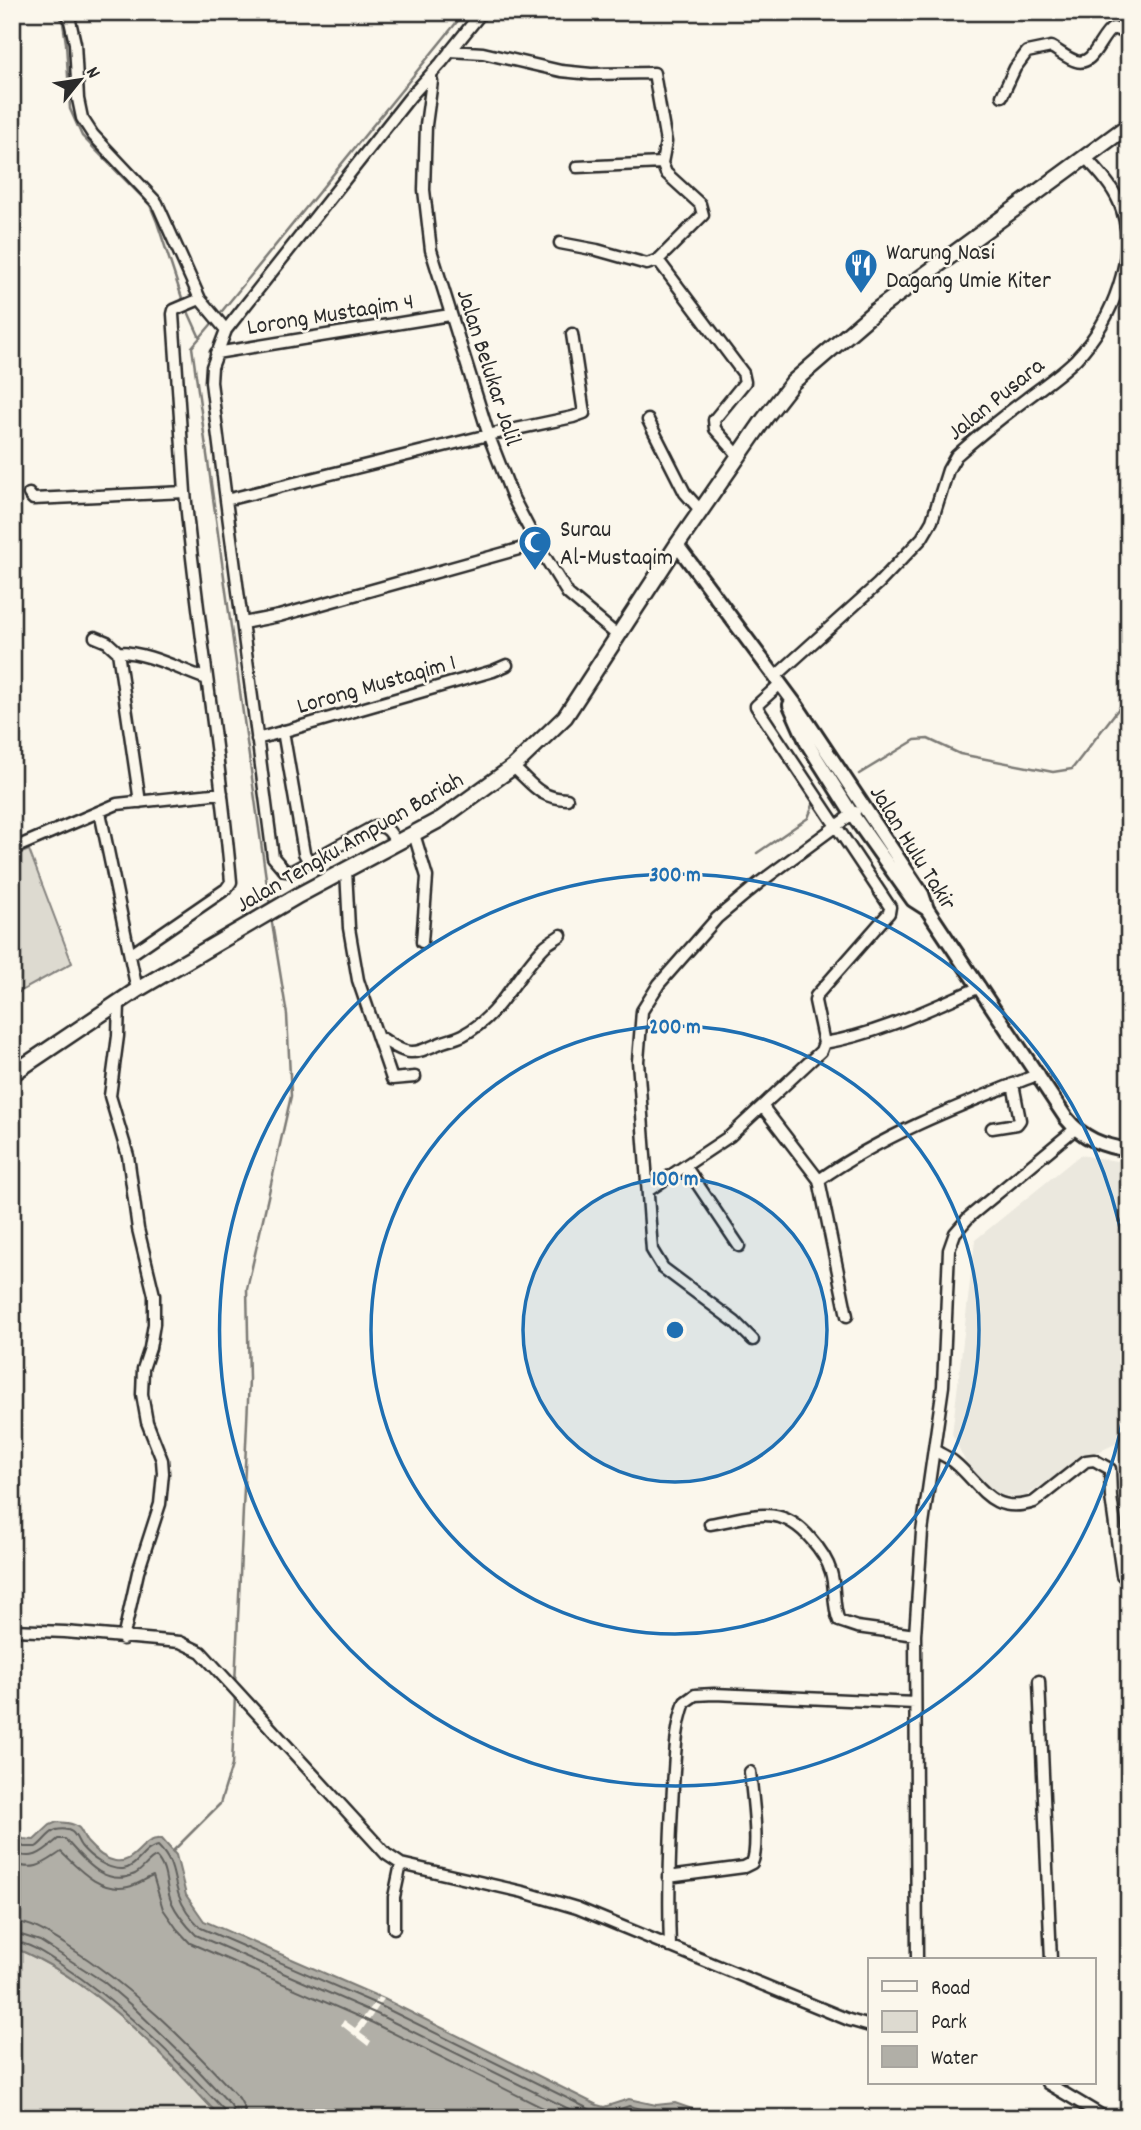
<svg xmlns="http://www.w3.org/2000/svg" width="1141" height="2130" viewBox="0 0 1141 2130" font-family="Dekko,sans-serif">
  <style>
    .built { fill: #ebe8de }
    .green { fill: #dddad0; stroke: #84827e; stroke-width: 2 }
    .water { fill: #b1afa7; stroke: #7b7a75; stroke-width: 2 }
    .pier { fill: #fbf7ec }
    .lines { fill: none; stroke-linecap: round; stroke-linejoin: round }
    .shore { stroke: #61605d; stroke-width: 2 }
    .stream { stroke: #7b7a75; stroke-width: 2.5 }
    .minor-casing { stroke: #2b2b2b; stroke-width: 15 }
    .tertiary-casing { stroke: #2b2b2b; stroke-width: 18 }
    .secondary-casing { stroke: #2b2b2b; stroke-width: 19 }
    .minor { stroke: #fbf7ec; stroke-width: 10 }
    .tertiary { stroke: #fbf7ec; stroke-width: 12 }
    .secondary { stroke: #fbf7ec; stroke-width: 14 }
    .ring { fill: none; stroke: #1f6fb2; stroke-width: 3.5 }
    .labels { text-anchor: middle; stroke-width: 5; stroke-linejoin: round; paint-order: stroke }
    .poi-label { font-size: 24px; fill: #2b2b2b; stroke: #fbf7ec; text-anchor: start }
    .street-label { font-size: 24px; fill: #2b2b2b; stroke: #fbf7ec }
    .centre { fill: #1f6fb2; stroke: #fbf7ec; stroke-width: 3.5 }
    .ring-label { font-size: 21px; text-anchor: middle; font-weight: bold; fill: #1f6fb2; stroke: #fbf7ec; stroke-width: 5; stroke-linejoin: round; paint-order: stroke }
  </style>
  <rect width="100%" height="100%" fill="#fbf7ec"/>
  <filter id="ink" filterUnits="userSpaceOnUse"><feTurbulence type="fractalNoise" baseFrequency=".0143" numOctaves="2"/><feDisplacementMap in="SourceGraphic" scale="14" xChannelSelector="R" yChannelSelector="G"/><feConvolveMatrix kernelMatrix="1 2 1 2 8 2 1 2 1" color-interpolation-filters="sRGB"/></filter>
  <g filter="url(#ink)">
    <!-- built -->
    <path class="built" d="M1080,1155l49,8v277l-7,1 -46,21 -51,35 -28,-2 -27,-24 -18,-37 23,-194z"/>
    <!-- green -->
    <path class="green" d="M29,850l43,113 -60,33v-139z
      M12,1947c84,33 149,106 209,171h-201l-8,-10z"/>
    <!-- water -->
    <path class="water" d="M57,1822c7,1 16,0 22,6 3,3 5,10 8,14 7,8 18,17 28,19 21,4 26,-25 47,-22l14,16 10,40 18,26 180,78 213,106 7,2 25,-8 27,6 19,-2 23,8 3,7h-480c-60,-65 -125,-138 -209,-171v-119l11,11 11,1 16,-15z"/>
    <!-- pier -->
    <path class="pier" d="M379,1997l5,2 -24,34 11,8 -3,5 -27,-21 3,-5 11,8z"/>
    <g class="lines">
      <!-- shore -->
      <path class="shore" d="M12,1839l12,8h12c7,-4 12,-14 20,-17 5,-1 12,-1 16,2 4,3 6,10 9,14 9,11 26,24 42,23 15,-2 20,-21 35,-23 17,17 14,29 21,50 4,12 13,23 22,32l180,78 214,106 11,2 23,-8 26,6 25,-1 13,7
        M12,1851c20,12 31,1 46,-12h7c17,18 39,50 70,35 8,-4 13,-14 21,-17 12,12 9,30 15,44 6,13 15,24 25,34l181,79 210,104
        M12,1863c23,9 31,1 49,-11 18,17 38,41 67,35 9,-2 17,-8 25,-11l10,33 14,20 13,14 183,80 190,95
        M12,1922c20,0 38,13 54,23 66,41 120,96 173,153l5,9 1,11
        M12,1932l28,9 64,41 28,24 64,62 35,37 4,13
        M12,1941c18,2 34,14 48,23 62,40 114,93 164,146l2,8"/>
      <!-- stream -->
      <path class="stream" d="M58,12l5,11 3,20 4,66 12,27 68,69 7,17 25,76 18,40
        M218,316l247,-304
        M214,321l-22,26 78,560
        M859,774l56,-34 13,-1 32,15 93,18 19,-3 57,-74
        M757,853l51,-35 5,-13
        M235,1684l14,-305 -2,-90 44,-193 -4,-81 -16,-98
        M172,1852l48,-48 12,-39 3,-70"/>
      <defs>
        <path id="minor" d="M68,12l7,31 3,56 4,19 11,17 64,68 43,96 26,31
          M482,12l-41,51 -31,34 -184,233 -14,37 -1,15 15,118 262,-65 85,-18 11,-4 -12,-79
          M450,51l33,2 78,18 30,3 63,-1 12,69 -4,21 4,10 34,31 3,11 -45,45 -11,4 -50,-14 -37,-7
          M430,75l2,6 -6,44 -2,65 7,60 59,189 23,59 24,46 31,50 49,41
          M1002,96l13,-28 12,-16 24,-5c8,4 17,12 25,14 18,6 24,-26 37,-33l16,6
          M577,167l85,-4
          M658,260l85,113 2,9 -31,38 1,9 24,27
          M216,353l234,-38
          M648,420l37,73 16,18
          M29,494l4,5 152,-7 -12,-178 1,-4 26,-11
          M226,500l47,357 12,14h7l83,-45c13,0 16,7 21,17
          M243,623l36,-7 258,-72
          M95,637l12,5 11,10 22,150
          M118,652c30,0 60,17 89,27
          M776,676l102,-92 44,-46 10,-17 16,-51 8,-14c22,-20 46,-39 70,-57 17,-13 35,-25 50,-40 35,-37 65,-106 43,-157 -8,-18 -22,-32 -35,-46
          M283,731l21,122 5,9
          M257,739l236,-68 14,-6
          M513,767c20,17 25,31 54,32
          M100,812l37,178
          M414,834l13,43 -5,65
          M12,849l105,-45 105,-11
          M346,870l3,58 9,52 34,99 23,-2
          M130,955l96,-66 5,-7c-11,-130 -34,-259 -46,-390
          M119,1002l-1,34 -8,60 18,60 10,73 16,66v29l-4,24 -7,21 -1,25 5,28 15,38 1,13 -3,31 -22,68 -15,67
          M379,1040l4,-1c27,19 31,15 60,3 6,-2 14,-4 20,-7 37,-19 53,-60 81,-88 5,-5 12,-8 17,-12
          M824,1043c55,-9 105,-34 156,-56
          M763,1107l56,73 28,136
          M992,1128l25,-4 3,-4 -7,-36
          M686,1167l53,79
          M819,1180c67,-47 144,-76 220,-106
          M649,1190l81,-54 91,-85 3,-8 -9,-42 1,-5 73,-83 1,-6 -134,-201 24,-22
          M753,1340l-18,-18 -72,-54 -11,-18 -14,-189 4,-50 17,-27 58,-66 42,-35 96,-71
          M934,1450c6,4 14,7 20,12 27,22 36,54 80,40l52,-41 8,-1 16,9 1,28 11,78
          M710,1524c41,-7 70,-22 101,15 9,10 16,20 20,33 5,16 1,33 8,49l18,6 58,8
          M12,1630l53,2 115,10 21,10 185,202 15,10 122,28 54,16 272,112 21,6
          M1039,1681l12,279
          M668,1877l76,-10 8,-4c8,-16 0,-70 -2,-91
          M394,1928v-31l7,-33
          M670,1947c-2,-53 0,-107 3,-160 2,-29 2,-58 12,-85l10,-7 19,-1 201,9
          M917,1960l-2,-325 7,-103 21,-146 6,-136 6,-17 14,-16 106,-88
          M1047,2083l59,35"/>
        <path id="tertiary" d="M677,545l119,160 126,189 5,15 139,209c17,21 37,28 63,32
          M790,705l17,38 45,71 61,86 14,9"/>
        <path id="secondary" d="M12,1074l125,-84 162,-95 142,-76 72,-52 52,-50 112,-172 88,-127 28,-36 81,-70 255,-187"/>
      </defs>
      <!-- minor casing -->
      <use href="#minor" class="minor-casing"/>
      <!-- tertiary casing -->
      <use href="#tertiary" class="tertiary-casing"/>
      <!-- secondary casing -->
      <use href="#secondary" class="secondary-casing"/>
      <!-- minor -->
      <use href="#minor" class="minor"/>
      <!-- tertiary -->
      <use href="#tertiary" class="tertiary"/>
      <!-- secondary -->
      <use href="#secondary" class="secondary"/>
    </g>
  </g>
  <!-- distance rings -->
  <circle cx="675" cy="1330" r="152" fill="#1f6fb2" fill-opacity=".12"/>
  <g class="ring">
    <circle cx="675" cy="1330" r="152"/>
    <circle cx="675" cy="1330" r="304"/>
    <path d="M1129 1378A456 456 0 1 1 1129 1282"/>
  </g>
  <!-- icons -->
  <defs>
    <symbol id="restaurant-pin" viewBox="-11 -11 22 30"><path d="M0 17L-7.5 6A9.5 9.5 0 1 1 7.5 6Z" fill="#1f6fb2" stroke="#fbf7ec"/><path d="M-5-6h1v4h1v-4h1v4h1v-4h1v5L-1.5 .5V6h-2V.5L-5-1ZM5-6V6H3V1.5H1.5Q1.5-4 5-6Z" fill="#fff"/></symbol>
    <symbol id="mosque-pin" viewBox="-11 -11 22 30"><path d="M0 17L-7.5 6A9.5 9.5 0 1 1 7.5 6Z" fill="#1f6fb2" stroke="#fbf7ec"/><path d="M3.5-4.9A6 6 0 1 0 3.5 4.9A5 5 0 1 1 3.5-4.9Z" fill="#fff"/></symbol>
  </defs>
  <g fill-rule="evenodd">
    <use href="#restaurant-pin" x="842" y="246" width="38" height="52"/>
    <use href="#mosque-pin" x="516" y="523" width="38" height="52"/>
  </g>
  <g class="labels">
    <!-- poi labels -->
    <g class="poi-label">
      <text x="886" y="259">Warung Nasi<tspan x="886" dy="28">Dagang Umie Kiter</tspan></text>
      <text x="560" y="536">Surau<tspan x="560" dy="28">Al-Mustaqim</tspan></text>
    </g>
    <!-- street labels -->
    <g class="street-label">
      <text transform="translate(330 313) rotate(-9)" y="8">Lorong Mustaqim 4</text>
      <text transform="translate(490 367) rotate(72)" y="8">Jalan Belukar Jalil</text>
      <text transform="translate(995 398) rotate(-39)" y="8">Jalan Pusara</text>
      <text transform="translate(376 683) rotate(-16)" y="8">Lorong Mustaqim 1</text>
      <text transform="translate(349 841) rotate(-30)" y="8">Jalan Tengku Ampuan Bariah</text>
      <text transform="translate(914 847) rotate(58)" y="8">Jalan Hulu Takir</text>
    </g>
  </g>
  <circle cx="675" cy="1330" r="10" class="centre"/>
  <g class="ring-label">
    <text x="675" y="881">300 m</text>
    <text x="675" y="1033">200 m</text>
    <text x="675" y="1185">100 m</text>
  </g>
  <!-- margin -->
  <rect width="1141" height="2130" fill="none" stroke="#fbf7ec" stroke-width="42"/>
  <rect x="21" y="21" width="1099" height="2088" fill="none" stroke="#2b2b2b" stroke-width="2.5" filter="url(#ink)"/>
  <!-- legend -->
  <rect x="868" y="1958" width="228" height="126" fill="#fbf7ec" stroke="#a8a59f" stroke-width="2"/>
  <rect x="882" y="1981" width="35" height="10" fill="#fbf7ec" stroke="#a8a59f" stroke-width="2"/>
  <text x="931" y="1994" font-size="21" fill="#2b2b2b">Road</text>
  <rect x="882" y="2011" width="35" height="21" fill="#dddad0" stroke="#a8a59f" stroke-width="2"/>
  <text x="931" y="2028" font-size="21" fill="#2b2b2b">Park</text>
  <rect x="882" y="2046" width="35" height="21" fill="#b1afa7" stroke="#a8a59f" stroke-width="2"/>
  <text x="931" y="2064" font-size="21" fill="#2b2b2b">Water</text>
  <!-- north arrow -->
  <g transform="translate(80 80) rotate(60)" stroke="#fbf7ec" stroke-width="5" paint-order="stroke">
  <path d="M0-5L12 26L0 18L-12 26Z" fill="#2b2b2b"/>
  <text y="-10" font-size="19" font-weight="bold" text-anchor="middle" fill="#2b2b2b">N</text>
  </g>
</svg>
